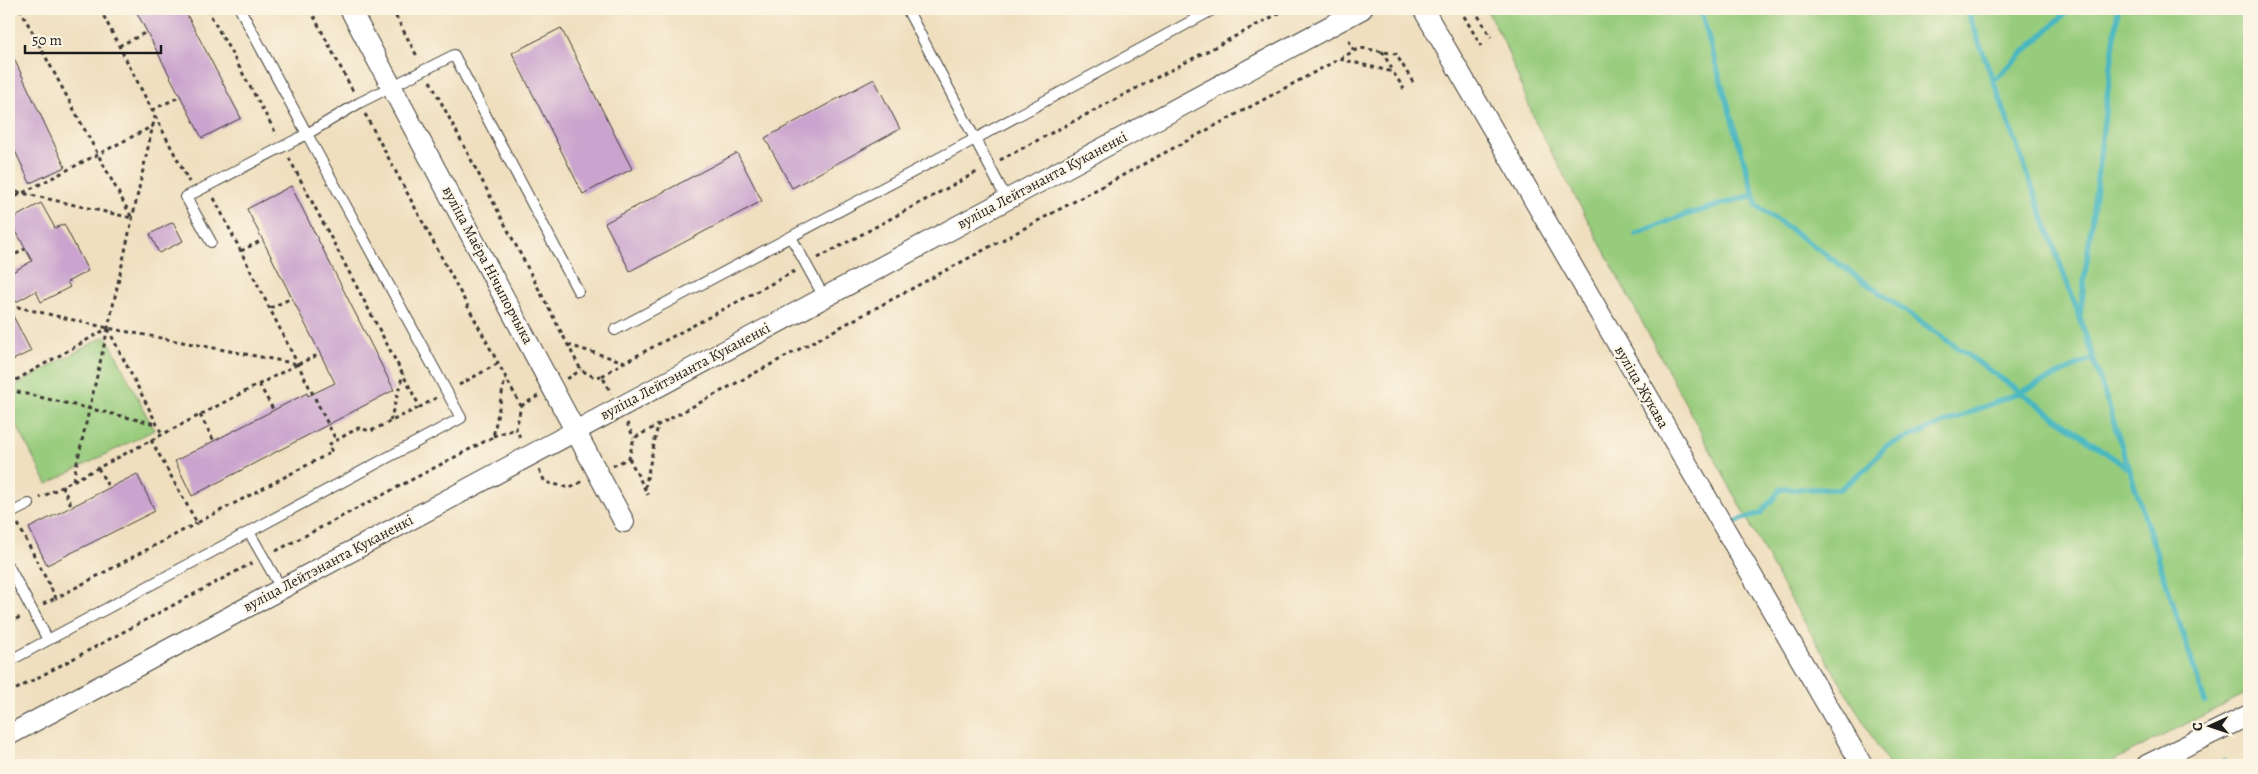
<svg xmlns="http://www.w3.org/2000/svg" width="2258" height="774" viewBox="0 0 2258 774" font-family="Alegreya,serif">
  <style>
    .green { fill: #98cc7d; stroke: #5a744c }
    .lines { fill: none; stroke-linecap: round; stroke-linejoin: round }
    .stream { stroke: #48b7c0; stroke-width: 5.5 }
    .building { fill: #caa4ce }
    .service-casing { stroke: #3c3934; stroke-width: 12 }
    .minor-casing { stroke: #3c3934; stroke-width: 22 }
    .path { stroke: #3c3934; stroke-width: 3; stroke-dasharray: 4 4; stroke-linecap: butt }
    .service { stroke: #fff; stroke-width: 10 }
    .minor { stroke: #fff; stroke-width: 20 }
    .labels { text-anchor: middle; stroke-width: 4; stroke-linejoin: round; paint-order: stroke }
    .street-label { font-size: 15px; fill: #1c1c1c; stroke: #fcf5e5 }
  </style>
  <rect width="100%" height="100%" fill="#fcf5e5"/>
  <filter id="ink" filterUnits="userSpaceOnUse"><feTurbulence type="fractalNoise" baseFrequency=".02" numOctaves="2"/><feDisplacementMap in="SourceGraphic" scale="10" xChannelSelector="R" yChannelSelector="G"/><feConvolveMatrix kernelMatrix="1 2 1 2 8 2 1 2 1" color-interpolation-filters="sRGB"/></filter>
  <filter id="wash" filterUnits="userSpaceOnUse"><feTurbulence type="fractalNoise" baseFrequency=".0096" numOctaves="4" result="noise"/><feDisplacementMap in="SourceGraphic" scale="20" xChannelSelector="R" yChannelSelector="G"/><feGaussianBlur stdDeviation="1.12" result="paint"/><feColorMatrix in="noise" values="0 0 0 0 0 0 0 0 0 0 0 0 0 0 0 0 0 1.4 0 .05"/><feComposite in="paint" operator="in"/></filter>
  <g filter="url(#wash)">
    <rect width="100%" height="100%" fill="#efdfbf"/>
    <!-- green -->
    <path class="green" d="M1486,9h763v683l-144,73h-216l-109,-184 -244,-458 -33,-83z
      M103,337h4l47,93 -107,54 -38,-74v-21z"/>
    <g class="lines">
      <!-- stream -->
      <path class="stream" d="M1967,9l113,309 125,384
        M1701,12l56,194 372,263
        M1994,80l76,-71
        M1636,234l43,-17 74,-22
        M2080,315l38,-306
        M1734,522l27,-9 20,-24h59l27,-21 19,-22 135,-54 72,-34
        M2225,761l1,4"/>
    </g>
    <g id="blocks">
      <!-- building -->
      <path class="building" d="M135,9h49l57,109 -39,20z
        M561,28l71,141 -49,25 -71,-141z
        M9,48l56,119 -35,16 -21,-45z
        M874,79l26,50 -108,59 -27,-50z
        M737,153l25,48 -132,70 -25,-48z
        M291,186l103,204 -202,106 -17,-35 132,-68 1,3 27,-13 -88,-174z
        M41,203l14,25 9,-4 24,47 -21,11 3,5 -29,15 -5,-11 -20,11 -7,-14v-14l23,-13 -22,-41z
        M173,222l10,19 -24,12 -9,-19z
        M9,308l22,43 -22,11z
        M137,474l18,37 -108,54 -18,-37z"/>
    </g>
  </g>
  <g filter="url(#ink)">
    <use href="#blocks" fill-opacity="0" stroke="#3c3934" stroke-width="1"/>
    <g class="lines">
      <defs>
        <path id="service" d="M240,9l67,125 52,-31 95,-48 124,236
          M907,9l100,191
          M791,237l33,60
          M615,330l360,-191 239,-130
          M9,514l20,-10
          M249,532l32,56
          M9,567l39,73
          M9,661l452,-243 -154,-284 -121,63 25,45"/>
        <path id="minor" d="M350,9l274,513
          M1423,9l439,756
          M9,735l1353,-726
          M2147,765l102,-50"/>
      </defs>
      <!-- service casing -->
      <use href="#service" class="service-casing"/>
      <!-- minor casing -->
      <use href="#minor" class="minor-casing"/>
      <!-- path -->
      <path class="path" d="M100,9l89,173
        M207,9l70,126
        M310,9l44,84
        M392,9l26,49
        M1460,9l21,37
        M1474,9l17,28
        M9,14l10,-5
        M119,46l28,-14
        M1354,51l7,-3 35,6 18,30
        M1382,51l11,20
        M1340,59l53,13 11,17
        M430,81l151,289 13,7 8,-1 9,17
        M152,110l29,-14
        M365,114l156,292 -5,23 5,10
        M289,158l131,249 16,-9
        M1000,160l287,-151
        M9,190l123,28 -112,-209
        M214,198l122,242
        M9,200l144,-74
        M241,251l21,-11
        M9,258l16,-9
        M818,258l159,-86
        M9,305l99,23 190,36 -258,134
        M270,308l22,-10
        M108,329l54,105
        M568,345l57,17 170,-91
        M298,364l22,-10
        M602,376l22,-14
        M567,379l14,-9
        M9,384l99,-56 47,-212
        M259,384l15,27
        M459,385l38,-21
        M9,390l147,34
        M521,406l17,-10
        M200,415l14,26
        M390,421l13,-47
        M627,423l7,15
        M493,436l23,-7
        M151,440l46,83 135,-71 -4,-7 30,-17 13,3 49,-24
        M629,458l19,37
        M613,466l16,-8 5,-20 720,-387 -7,-14
        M98,468l11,20
        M539,470l6,12 25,6 13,-7
        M73,480l35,-152
        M62,486l10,21
        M645,488l13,-63
        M18,524l38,74 141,-75
        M276,551l217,-114 12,-58
        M43,604l13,-6
        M9,623l11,-6
        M9,693l243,-130"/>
      <!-- service -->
      <use href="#service" class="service"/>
      <!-- minor -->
      <use href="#minor" class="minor"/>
    </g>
  </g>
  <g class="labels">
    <!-- street labels -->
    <g class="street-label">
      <text transform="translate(1042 180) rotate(-28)" y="5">вуліца Лейтэнанта Куканенкі</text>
      <text transform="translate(488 265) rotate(62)" y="5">вуліца Маёра Нічыпорчыка</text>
      <text transform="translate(685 371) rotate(-28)" y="5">вуліца Лейтэнанта Куканенкі</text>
      <text transform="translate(1642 387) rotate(60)" y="5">вуліца Жукава</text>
      <text transform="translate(328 563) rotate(-28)" y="5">вуліца Лейтэнанта Куканенкі</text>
    </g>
  </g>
  <!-- margin -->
  <rect width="2258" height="774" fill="none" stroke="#fcf5e5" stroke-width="30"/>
  <!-- north arrow -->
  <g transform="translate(2210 726) rotate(267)" stroke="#fcf5e5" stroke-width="4" paint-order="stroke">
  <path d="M0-4L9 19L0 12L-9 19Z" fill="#1c1c1c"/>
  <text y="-8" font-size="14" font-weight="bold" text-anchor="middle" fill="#1c1c1c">С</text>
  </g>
  <!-- scale -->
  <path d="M25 45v8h136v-8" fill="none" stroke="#1c1c1c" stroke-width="2.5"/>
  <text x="32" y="45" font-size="15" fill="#1c1c1c" stroke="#fcf5e5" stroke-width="4" paint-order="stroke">50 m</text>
</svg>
